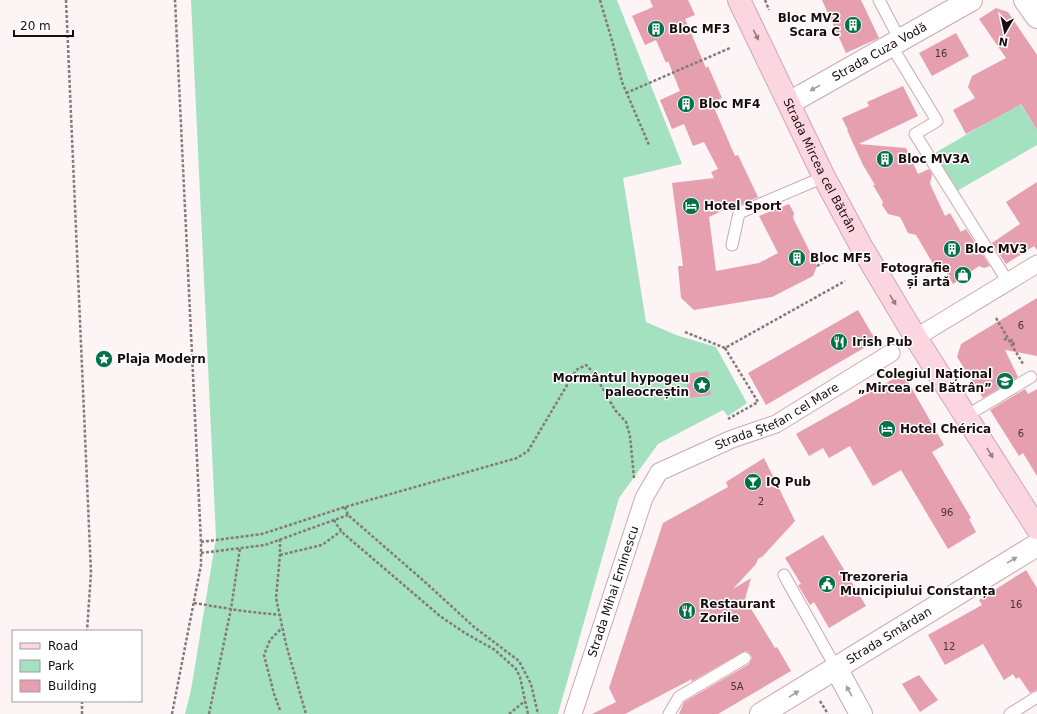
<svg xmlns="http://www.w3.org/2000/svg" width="1037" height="714" viewBox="0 0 1037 714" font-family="'DejaVu Sans',sans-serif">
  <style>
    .green { fill: #a4e1c0 }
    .building { fill: #e69faf }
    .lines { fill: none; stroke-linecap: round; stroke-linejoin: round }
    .service-casing { stroke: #cda8af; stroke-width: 13 }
    .pedestrian-casing { stroke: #cda8af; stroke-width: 19 }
    .minor-casing { stroke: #cda8af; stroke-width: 24 }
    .tertiary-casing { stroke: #cda8af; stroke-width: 24 }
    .secondary-casing { stroke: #cda8af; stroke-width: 24 }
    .path { stroke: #84797b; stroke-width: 2.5; stroke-dasharray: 3 2; stroke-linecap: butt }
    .service { stroke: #fff; stroke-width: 11 }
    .pedestrian { stroke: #fff; stroke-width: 17 }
    .minor { stroke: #fff; stroke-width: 22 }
    .tertiary { stroke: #fff; stroke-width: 22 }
    .secondary { stroke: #fbd5e0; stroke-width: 22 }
    .oneway { fill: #957b82 }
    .oneway2 { fill: #a39e9f }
    .labels { text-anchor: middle; stroke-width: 3; stroke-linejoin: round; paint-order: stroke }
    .number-label { font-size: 10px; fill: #4c3137 }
    .poi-label { font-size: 12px; font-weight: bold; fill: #190c0f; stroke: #fff; text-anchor: start }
    .street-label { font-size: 12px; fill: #190c0f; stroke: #fff }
  </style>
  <rect width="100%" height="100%" fill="#fcf4f5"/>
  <!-- green -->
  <path class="green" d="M191,0h426l65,164 -59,14 23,144 30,13 40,12 31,56 -19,13 -5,-6 -65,34 -39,54 -61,216h-373l6,-24 25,-152z
    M1020,103l17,27v15l-80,46 -22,-38z"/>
  <!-- building -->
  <path class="building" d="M650,0h38l7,15 -10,4 21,49 2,-2 14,32 -10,5 23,53 3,-1 20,42 -18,8 -1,-2 -30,14 7,54 43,-8 19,-10 -19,-37 30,-12 5,9 -1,5 24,48 -4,10 -41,21 -78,13 -13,-12 -3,-32h5l-11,-83 42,-5 -3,-6 7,-3 -14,-27 -11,4 -9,-22 -12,5 -12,-29 20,-9 -12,-30 -2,2 -10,-23 -11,5 -13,-29 21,-9z
    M822,0h39l18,38 -33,15z
    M996,8l12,4 29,43v75l-16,-26 -55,30 -13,-24 22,-12 -7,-11 4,-11 34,-18 -27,-39z
    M956,33l13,23 -37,20 -13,-23z
    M903,86l15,30 -59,28 47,4 12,26 11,-5 3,5 -2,10 15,32 5,-3 11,19 5,-3 24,37 -6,2 -5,-2 -26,18 -9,-16 -6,4 -22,-37 -8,-2 -8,-16 -12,-3 -6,-9 1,-3 -10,-17h2l-12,-20 -16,-35h1l-6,-12 27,-12 -2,-4z
    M1037,182v68l-3,-4 -28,18 -14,-21 28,-19 -14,-22z
    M1037,298v58l-32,-6 13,27 -35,21 -26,-41 4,-13z
    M858,310l18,31 -110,64 -18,-32z
    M708,371l3,24 -22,3 -3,-24z
    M895,378l12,2 37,65 -12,7 39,66 -2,1 7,13 -28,17 -47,-79 -28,16 -23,-40 -21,12 -6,-10 -14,8 -13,-22z
    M1025,389l3,5 9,-5v87l-14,-23 -4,3 -29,-46z
    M764,458l31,63 -32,35 -5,3 -2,5 -23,25 18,-11 -6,21 30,49 2,-1 14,24 -73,43h-39l5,-12 65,-38 3,-6 -1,-3 -3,-3 -3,-1 -54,31 1,-3 -67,35h-33l24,-12 -7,-14 54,-165 65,-36 -2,-5z
    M823,535l43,71 -37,22 -15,-26 -4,3 -12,-20 3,-1 -16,-26z
    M1026,570l11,18v102l-7,3 -11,-16 -3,2 -3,-5 -9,6 -21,-36 -38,21 -17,-30 54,-30 -3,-5z
    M919,675l19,25 -18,12 -18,-28z"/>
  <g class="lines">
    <defs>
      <path id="service" d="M879,0l21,40
        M891,45l46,76 -22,13 93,148
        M732,245l7,-32 85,-36
        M966,416l65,-39
        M784,575l52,93
        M669,714l10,-17 66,-39
        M1010,714l27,-17"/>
      <g id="pedestrian">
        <path d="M925,332l112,-68"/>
        <path id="s1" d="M573,714l71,-216 15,-26 73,-33 44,-15 115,-71"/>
      </g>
      <g id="minor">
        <path d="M1025,0l12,17"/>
        <path d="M836,668l25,46"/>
        <path id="s2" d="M761,714l276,-169"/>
      </g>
      <g id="tertiary">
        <path id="s3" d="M789,103l182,-103"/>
      </g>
      <g id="secondary">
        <path id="s4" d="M739,0l85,177 37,69 55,92 121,190"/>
      </g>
    </defs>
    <!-- service casing -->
    <use href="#service" class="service-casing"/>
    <!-- pedestrian casing -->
    <use href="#pedestrian" class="pedestrian-casing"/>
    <!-- minor casing -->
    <use href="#minor" class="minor-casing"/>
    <!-- tertiary casing -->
    <use href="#tertiary" class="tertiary-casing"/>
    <!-- secondary casing -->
    <use href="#secondary" class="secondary-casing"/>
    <!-- path -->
    <path class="path" d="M66,0l25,573 -4,58
      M600,0l13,44 9,38 27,63
      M765,0l4,10
      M626,93l104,-45
      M817,266l14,-8
      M996,318l27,46
      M685,332l40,16 120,-67
      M1004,340l3,-2
      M1010,342l2,-2 2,4 2,-1
      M725,348l33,54 -30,17
      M345,507l3,8 77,67 49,45 45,34 12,23 7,30
      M334,520l3,5 7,9 96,82 25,17 30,17 21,19 4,8 8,37
      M280,539v16l-4,43 10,46 20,70
      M201,542l61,-8 83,-27 172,-49 11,-7 48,-81 10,-5 8,8 21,37 11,12 4,14 4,42
      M201,553l64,-8 83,-30
      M280,555l42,-10 19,-14
      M194,603l49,8 37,4
      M820,701l8,13
      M280,710l-6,-16 -10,-39 6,-15 12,-12
      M82,714v-13
      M172,714l29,-149v-23l-26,-542
      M209,714l22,-105 9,-61
      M509,714l16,-13"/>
    <!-- service -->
    <use href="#service" class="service"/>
    <!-- pedestrian -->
    <use href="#pedestrian" class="pedestrian"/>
    <!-- minor -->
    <use href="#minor" class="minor"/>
    <!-- tertiary -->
    <use href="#tertiary" class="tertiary"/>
    <!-- secondary -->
    <use href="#secondary" class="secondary"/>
  </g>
  <!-- one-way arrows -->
  <defs><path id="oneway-solid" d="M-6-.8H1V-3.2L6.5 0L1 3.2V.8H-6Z"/></defs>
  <g class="oneway">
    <use href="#oneway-solid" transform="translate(756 35) rotate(64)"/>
    <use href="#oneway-solid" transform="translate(893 300) rotate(59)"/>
    <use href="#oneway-solid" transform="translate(990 453) rotate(58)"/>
  </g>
  <g class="oneway2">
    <use href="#oneway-solid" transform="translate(815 88) rotate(151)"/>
    <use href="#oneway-solid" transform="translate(1012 560) rotate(-31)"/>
    <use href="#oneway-solid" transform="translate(849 691) rotate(-119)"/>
    <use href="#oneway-solid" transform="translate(794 694) rotate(-32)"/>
  </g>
  <!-- icons -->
  <defs>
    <symbol id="building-disc" viewBox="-11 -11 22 22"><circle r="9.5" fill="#027048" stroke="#fff"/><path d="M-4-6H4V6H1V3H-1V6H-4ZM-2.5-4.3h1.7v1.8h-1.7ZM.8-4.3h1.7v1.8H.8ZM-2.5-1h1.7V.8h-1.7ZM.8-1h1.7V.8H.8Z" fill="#fff"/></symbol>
    <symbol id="hotel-disc" viewBox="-11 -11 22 22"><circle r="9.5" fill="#027048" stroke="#fff"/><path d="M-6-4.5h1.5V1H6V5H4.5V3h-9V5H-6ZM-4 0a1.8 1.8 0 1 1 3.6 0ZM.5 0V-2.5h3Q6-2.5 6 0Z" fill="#fff"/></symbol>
    <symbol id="shop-disc" viewBox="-11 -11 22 22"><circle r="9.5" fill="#027048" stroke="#fff"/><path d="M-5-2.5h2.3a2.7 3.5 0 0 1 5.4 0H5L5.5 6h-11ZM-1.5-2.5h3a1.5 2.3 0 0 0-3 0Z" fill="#fff"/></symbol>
    <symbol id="restaurant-disc" viewBox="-11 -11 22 22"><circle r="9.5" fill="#027048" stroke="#fff"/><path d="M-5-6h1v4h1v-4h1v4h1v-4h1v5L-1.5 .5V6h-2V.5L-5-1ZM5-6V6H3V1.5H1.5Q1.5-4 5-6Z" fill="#fff"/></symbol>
    <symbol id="sight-disc" viewBox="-11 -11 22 22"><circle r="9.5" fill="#027048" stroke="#fff"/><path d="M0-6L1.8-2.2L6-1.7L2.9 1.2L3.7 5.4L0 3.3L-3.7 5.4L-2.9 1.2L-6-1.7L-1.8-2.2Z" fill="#fff"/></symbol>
    <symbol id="school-disc" viewBox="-11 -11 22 22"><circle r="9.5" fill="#027048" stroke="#fff"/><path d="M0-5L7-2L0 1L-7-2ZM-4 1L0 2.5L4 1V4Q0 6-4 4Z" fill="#fff"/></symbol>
    <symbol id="bar-disc" viewBox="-11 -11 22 22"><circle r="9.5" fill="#027048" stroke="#fff"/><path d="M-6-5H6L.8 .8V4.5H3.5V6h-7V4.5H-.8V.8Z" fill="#fff"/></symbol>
    <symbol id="civic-disc" viewBox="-11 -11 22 22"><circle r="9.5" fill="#027048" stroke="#fff"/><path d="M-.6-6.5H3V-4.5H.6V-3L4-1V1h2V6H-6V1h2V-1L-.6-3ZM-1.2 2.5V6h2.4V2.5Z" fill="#fff"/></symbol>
  </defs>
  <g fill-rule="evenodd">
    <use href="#building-disc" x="843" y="15" width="20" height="20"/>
    <use href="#building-disc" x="646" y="19" width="20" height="20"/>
    <use href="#building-disc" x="676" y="94" width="20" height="20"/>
    <use href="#building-disc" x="875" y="149" width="20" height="20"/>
    <use href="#hotel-disc" x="681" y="196" width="20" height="20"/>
    <use href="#building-disc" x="942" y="239" width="20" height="20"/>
    <use href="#building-disc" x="787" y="248" width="20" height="20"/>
    <use href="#shop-disc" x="953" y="265" width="20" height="20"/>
    <use href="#restaurant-disc" x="829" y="332" width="20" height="20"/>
    <use href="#sight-disc" x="94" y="349" width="20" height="20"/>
    <use href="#school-disc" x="995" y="371" width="20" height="20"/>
    <use href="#sight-disc" x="692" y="375" width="20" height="20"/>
    <use href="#hotel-disc" x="877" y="419" width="20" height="20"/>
    <use href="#bar-disc" x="743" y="472" width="20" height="20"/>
    <use href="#civic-disc" x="817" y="574" width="20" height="20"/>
    <use href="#restaurant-disc" x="677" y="601" width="20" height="20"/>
  </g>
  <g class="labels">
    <!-- number labels -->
    <g class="number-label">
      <text x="941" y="57">16</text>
      <text x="1021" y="329">6</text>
      <text x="1021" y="437">6</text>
      <text x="761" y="505">2</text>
      <text x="947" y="516">96</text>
      <text x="1016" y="608">16</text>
      <text x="949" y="650">12</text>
      <text x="737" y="690">5A</text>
    </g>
    <!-- poi labels -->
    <g class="poi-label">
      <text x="840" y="22" text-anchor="end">Bloc MV2<tspan x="840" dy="14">Scara C</tspan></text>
      <text x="669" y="33">Bloc MF3</text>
      <text x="699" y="108">Bloc MF4</text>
      <text x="898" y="163">Bloc MV3A</text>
      <text x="704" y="210">Hotel Sport</text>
      <text x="965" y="253">Bloc MV3</text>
      <text x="810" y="262">Bloc MF5</text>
      <text x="950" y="272" text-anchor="end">Fotografie<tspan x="950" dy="14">și artă</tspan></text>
      <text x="852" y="346">Irish Pub</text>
      <text x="117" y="363">Plaja Modern</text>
      <text x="992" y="378" text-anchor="end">Colegiul Național<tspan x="992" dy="14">„Mircea cel Bătrân”</tspan></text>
      <text x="689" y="382" text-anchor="end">Mormântul hypogeu<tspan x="689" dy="14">paleocreștin</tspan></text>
      <text x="900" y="433">Hotel Chérica</text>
      <text x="766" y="486">IQ Pub</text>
      <text x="840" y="581">Trezoreria<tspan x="840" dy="14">Municipiului Constanța</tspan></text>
      <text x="700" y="608">Restaurant<tspan x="700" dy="14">Zorile</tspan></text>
    </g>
    <!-- street labels -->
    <g class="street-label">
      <text dy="4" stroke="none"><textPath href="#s3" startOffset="104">Strada Cuza Vodă</textPath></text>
      <text dy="4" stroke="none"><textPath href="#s4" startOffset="184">Strada Mircea cel Bătrân</textPath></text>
      <text dy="4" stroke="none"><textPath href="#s1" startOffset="388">Strada Ștefan cel Mare</textPath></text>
      <text dy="4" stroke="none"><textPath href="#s1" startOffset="129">Strada Mihai Eminescu</textPath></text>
      <text dy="4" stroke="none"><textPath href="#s2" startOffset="150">Strada Smârdan</textPath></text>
    </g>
  </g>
  <!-- legend -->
  <rect x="12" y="630" width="130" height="72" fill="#ffffff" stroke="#a39e9f"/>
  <rect x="20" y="643" width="20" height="6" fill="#fbd5e0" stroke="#a39e9f"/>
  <text x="48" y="650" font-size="12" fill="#190c0f">Road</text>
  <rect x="20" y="660" width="20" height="12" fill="#a4e1c0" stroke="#a39e9f"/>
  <text x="48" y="670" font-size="12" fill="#190c0f">Park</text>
  <rect x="20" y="680" width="20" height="12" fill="#e69faf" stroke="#a39e9f"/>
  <text x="48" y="690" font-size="12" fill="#190c0f">Building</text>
  <!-- north arrow -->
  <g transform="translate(1005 32) rotate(189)" stroke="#ffffff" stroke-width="3" paint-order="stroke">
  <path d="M0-3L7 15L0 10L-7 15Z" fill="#190c0f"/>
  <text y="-6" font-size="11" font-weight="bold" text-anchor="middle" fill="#190c0f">N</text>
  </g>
  <!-- scale -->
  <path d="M14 30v6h59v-6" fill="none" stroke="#190c0f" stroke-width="2"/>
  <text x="20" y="30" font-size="12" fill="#190c0f" stroke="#ffffff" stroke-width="3" paint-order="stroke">20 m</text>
</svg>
